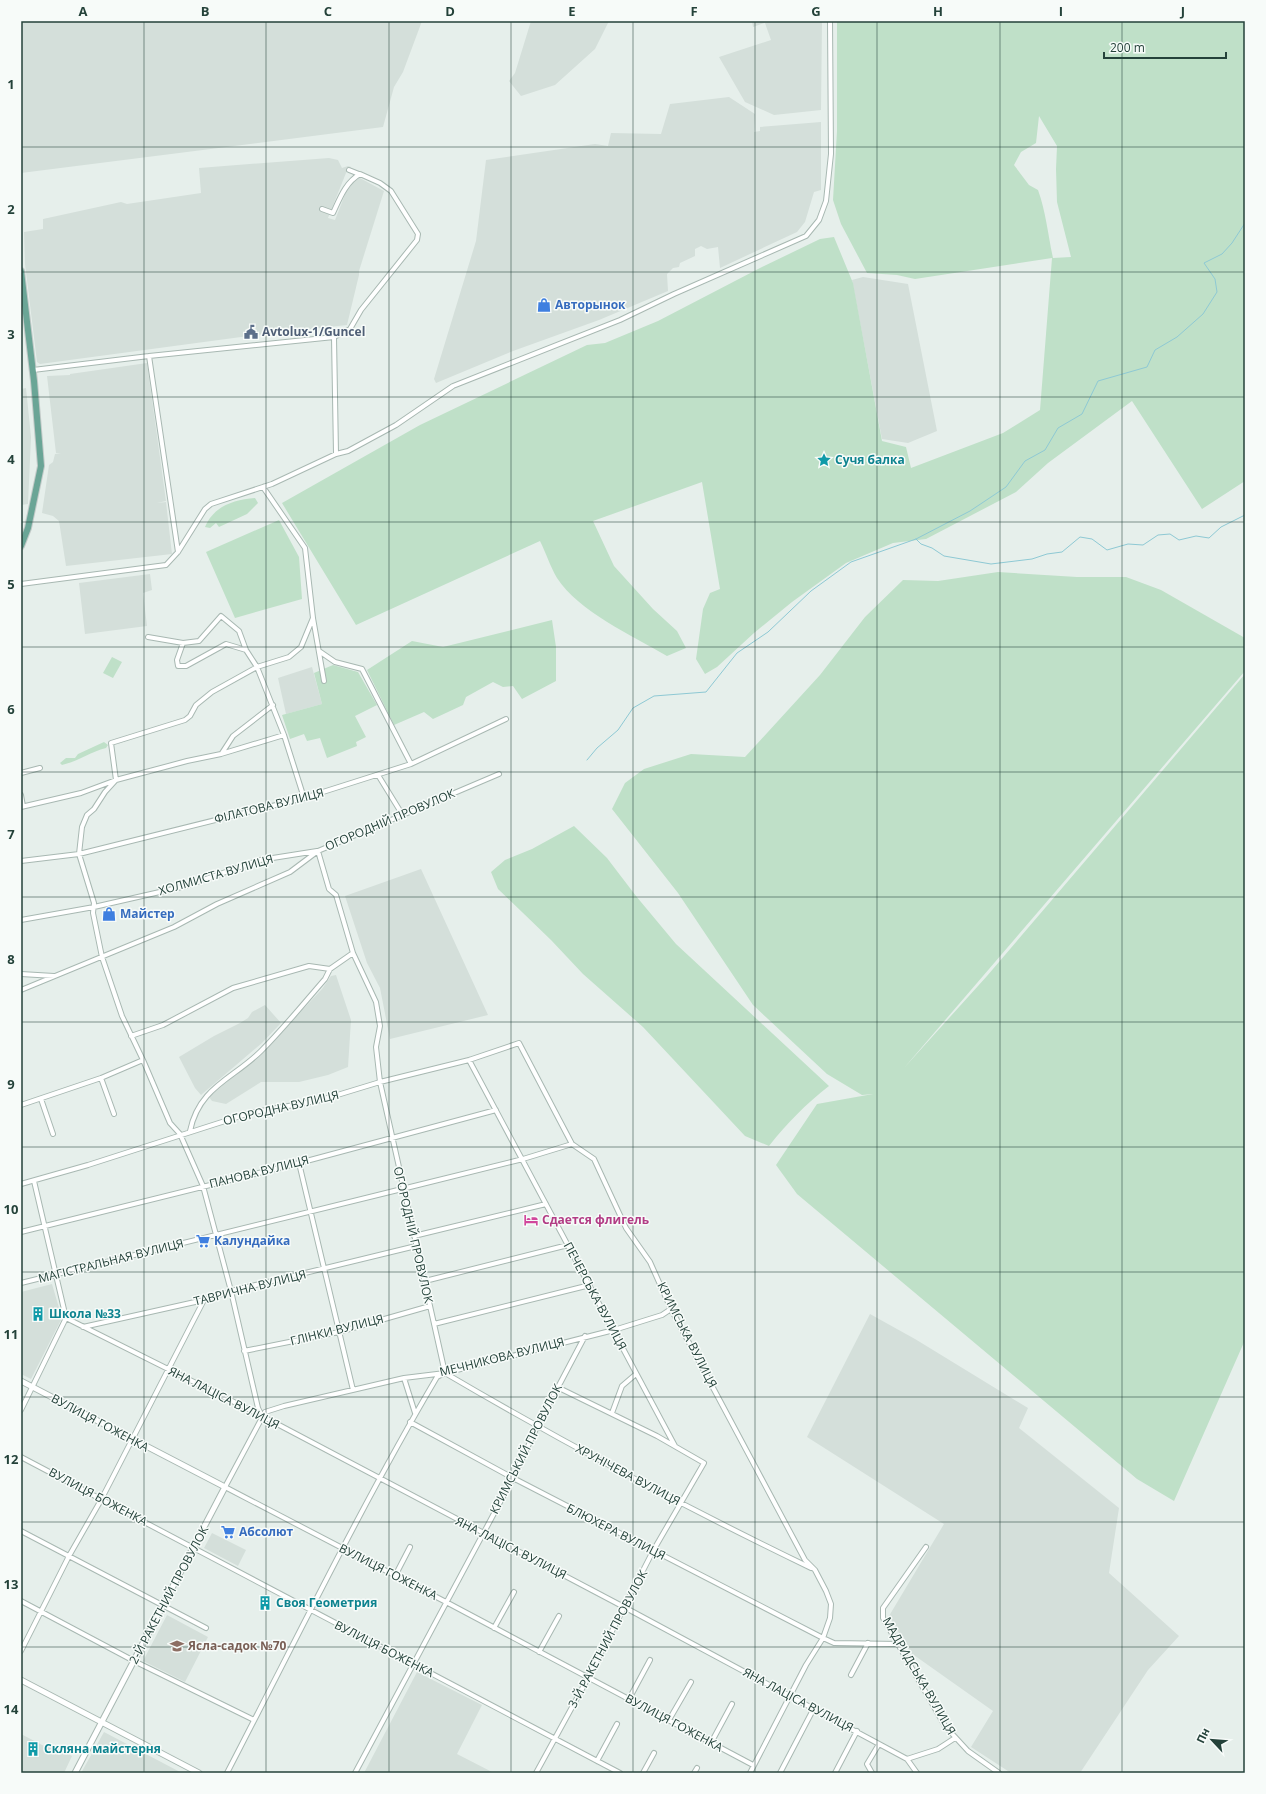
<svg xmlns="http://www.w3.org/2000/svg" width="1266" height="1794" viewBox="0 0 1266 1794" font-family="'Open Sans',sans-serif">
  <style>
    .built { fill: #d4dfda }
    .green { fill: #bfe0c8; fill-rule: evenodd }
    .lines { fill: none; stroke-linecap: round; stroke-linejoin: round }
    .stream { stroke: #8ec9d4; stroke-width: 1 }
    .minor-casing { stroke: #a8b8b2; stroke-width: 6 }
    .tertiary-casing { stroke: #a8b8b2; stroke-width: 7 }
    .primary-casing { stroke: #c2cac8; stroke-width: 8 }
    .minor { stroke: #fff; stroke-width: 4 }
    .tertiary { stroke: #fff; stroke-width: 5 }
    .primary { stroke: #6aa596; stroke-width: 6 }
    .grid { fill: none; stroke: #24423a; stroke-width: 1; stroke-opacity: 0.55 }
    .labels { text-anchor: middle; stroke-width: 3; stroke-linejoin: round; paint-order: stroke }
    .shop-label { font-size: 12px; font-weight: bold; fill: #366cbe; stroke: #f7fbf9; text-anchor: start }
    .service-label { font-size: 12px; font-weight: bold; fill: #4e5e75; stroke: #f7fbf9; text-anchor: start }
    .culture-label { font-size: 12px; font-weight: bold; fill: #0d838f; stroke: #f7fbf9; text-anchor: start }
    .street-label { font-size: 12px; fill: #24423a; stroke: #f7fbf9 }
    .hotel-label { font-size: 12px; font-weight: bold; fill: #b23c85; stroke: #f7fbf9; text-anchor: start }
    .education-label { font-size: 12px; font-weight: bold; fill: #785e54; stroke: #f7fbf9; text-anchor: start }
    .neatline { fill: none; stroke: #24423a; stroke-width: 1.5 }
    .grid-label { font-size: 13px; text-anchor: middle; font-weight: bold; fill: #24423a }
  </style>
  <rect width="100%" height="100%" fill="#e6efeb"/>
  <!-- built -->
  <path class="built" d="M21,21h401l-19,51 -9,15 -11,40 -362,46z
    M531,21h78l-14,28 -40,36 -34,11 -12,-15 6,-8z
    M752,21h70l-1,89 -47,5 -29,-13 -26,-45 52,-17 -6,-17 2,-1 -14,5z
    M729,97l26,17 -1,18 6,-1v-4l61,-5v68l-7,2 -9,30 -8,10 -77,36 -2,-21 -11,2 -6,-3 -6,3v7l-15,7 -1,4 -6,1 -6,6 1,17 -69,29 -86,31 -77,32 -2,-4 42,-138 10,-81 109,-16 13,2 3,-13 50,1 9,-30z
    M329,158l9,2 4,8 6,-2 3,1 -5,6 -18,45 7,2 13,-33 10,-10 26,14 -25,80v4l-12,50 -91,10 -216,29 -3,-2 -12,-98 -1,-32 19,-3v-10l78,-17 6,2 74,-11 -2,-25z
    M863,277l45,7 29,147 -29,12 -26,-4 -30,-159z
    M147,363l19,138 -9,2 9,-1 6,52 -106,12 -7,-45 -6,-5 -11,-3 7,-48 4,-3 2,-8 6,-1h-5l-9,-77 23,-1v-1z
    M26,388l5,49 -3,67 -7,1v-116z
    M150,574l2,16 -9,3 4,33 -62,8 -6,-51z
    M312,667l10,37 -36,10 -8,-36z
    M421,869l67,146 -98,24 -10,-51 -13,-25 -22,-67z
    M336,975l15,45 -3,47 -20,8 -29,7h-38l-35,22 -14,-3 -3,-4 56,-47 57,-61 9,-13z
    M265,1005l16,18 -19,20 -61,52 -6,-7 -16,-31 35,-21 26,-13 8,-5 4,-6z
    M52,1284l10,34 -31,61 -10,-5v-82z
    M870,1314l45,25 113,69 -9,20 100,80 -10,65 70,63 -31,34 -68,103h-69l-40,-26 22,-36 -82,-58 -22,-37 55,-92 -137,-87z
    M212,1533l34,17 -8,16 -34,-18z
    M167,1615l41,22 -23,45 -42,-21z
    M417,1672l65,33 -25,49 37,19h-130z
    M104,1732l78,41h-101z
    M21,1734l23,12 3,-3 25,13 -8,17h-43z"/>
  <!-- green -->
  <path class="green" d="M837,21h408v460l-43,28 -70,-108 -84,62 -32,29 -90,47 -33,4 -47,20 -54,39 -38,31 -37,34 -12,7 -9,-15 7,-50 7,-16 10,-4 -18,-107 -109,39 21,45 39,43 24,22 9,17 -19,8c-34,-20 -89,-45 -110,-78 -7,-12 -11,-25 -17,-37l-184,84 -74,-122 138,-78 167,-80 18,-2 53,-22 102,-53 60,-29 14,-2 19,46 29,158 24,6 5,21 92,-35 37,-23 12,-152 -137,21 -18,-4 -30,-2 -26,-49 -8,-24 4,-69zM1039,116l18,30 -1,23 1,33 14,55 -18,1c-5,-23 -7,-46 -15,-68l-9,-5 -15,-20 7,-13 15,-9z
    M255,498l3,5 -11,11 -28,13 -3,-4 -6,5 -5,-1c9,-21 28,-27 50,-29z
    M279,520l20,37 3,42 -67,19 -29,-66z
    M998,572l79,5h49l35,13 84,48v33l-341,397 83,-92 258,-302v666l-71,161 -37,-22 -340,-285 -21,-29 41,-61 56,-10 -11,1 -35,-21 -74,-69 -75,-112 -66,-84 13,-26 19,-14 47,-15 54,3 75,-82 45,-58 38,-37 35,1z
    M552,620l4,27v34l-34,18 -9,-13 -10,1 -10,-5 -27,15 -3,8 -30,14 -9,-7 -30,13 -27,-55 45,-29 31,6z
    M112,657l10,5 -9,16 -10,-5z
    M333,665l25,7 19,33 -22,11 11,21 -10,5 1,4 -30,12 -7,-20 -13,3 -3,-7 -14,5 -8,-24 40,-11 -8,-31z
    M104,742l4,3 -2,3c-16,4 -27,13 -44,17l-2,-2 6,-5h9l3,-4z
    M574,826l33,32 29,38 40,48 153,142c-23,18 -42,37 -60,60l-24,-10 -102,-109 -60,-53 -32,-34 -53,-51 -7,-17 14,-12 27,-11z"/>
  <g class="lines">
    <!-- stream -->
    <path class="stream" d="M916,539l5,5 11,4 12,8 47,8 41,-5 15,-5 15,-2 18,-15 12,2 15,11 21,-6 15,1 15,-10 12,-1 9,6 17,-4 13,2 12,-11 24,-12
      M587,760l10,-12 21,-18 15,-22 21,-12 52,-4 31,-39 31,-21 43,-41 40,-29 65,-23 54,-28 36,-24 19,-26 20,-11 13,-22 24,-14 16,-33 49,-14 8,-17 22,-13 26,-23 14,-22 -2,-13 -11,-16 18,-9 10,-11 13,-20"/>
    <defs>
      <path id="minor" d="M349,170l10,4
        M334,337l2,117
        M149,356l29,196
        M33,370l116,-14 185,-19 16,-8 11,-19 56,-70 1,-6 -27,-43 -11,-8 -20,-9c-15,9 -20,24 -27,39l-11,-4
        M263,487l42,61 8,70 11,63
        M21,584l145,-19 12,-13 27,-43 6,-5 61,-20 64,-30 12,-3 48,-26 57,-39 167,-66 54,-26 132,-58 13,-16 7,-19 5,-47 -1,-133
        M148,637l35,6 16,-2 22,-25 18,15 7,19 11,17 32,-10 12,-10 12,-29
        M183,643l-6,17 1,6h8l40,-22 20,6
        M319,651l16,11 27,7 49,95
        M222,753l11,-17 40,-31
        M21,773l19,-5
        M378,775l24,39
        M21,795l2,11
        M21,807l60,-14 35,-13 71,-19 34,-7 63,-19
        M21,861l58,-7 225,-56 107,-34 95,-45
        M21,920l73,-13 92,-21 74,-26 57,-9
        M21,974l33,2
        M21,990l153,-63 43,-23 73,-32 28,-21 181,-77
        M131,1036l32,-11 70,-37 76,-22 21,3
        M469,1060l206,386
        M101,1078l13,36
        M41,1099l12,35
        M21,1105l80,-27 42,-18
        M190,1131c9,-44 43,-52 71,-80 23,-23 43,-48 64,-72l5,-10 23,-16
        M299,1163l54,227
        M34,1181l32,137
        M21,1184l67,-19 162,-52 71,-13 59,-18 89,-22 50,-17 53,101 22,15 32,69 24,34 21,47 134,251 10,10 11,21 5,13 -1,14 -7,20 -17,27 -56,108
        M21,1232l278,-69 197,-53
        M414,1236l132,-32
        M425,1281l143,-36
        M21,1283l381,-94 121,-30 49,-15
        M671,1309l-9,6 -48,15 -169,43 -41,5 -120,28 -19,6 -40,75 221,115 307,163
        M66,1318l196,98 362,191 283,152 31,-10 17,-11
        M434,1324l156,-39
        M83,1327l121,-27 27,-9 185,-45
        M244,1351l95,-19 91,-26
        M445,1373c119,70 242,135 366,195
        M404,1378l11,35
        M21,1410l45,-92
        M612,1413l10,-27 14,-12
        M262,1416l-4,-8 -27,-117 -28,-105 -23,-52 -10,-11 -27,-63 -21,-44 -20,-59 -9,-44 1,-10 -15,-49 3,-27 5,-12 7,-6 11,-17 11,-12 -5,-37 74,-23 5,-4 6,-11 16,-13 45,-25 27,68 20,63
        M410,1422l103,56 310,160 11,5 65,1
        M21,1457l599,316
        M21,1531l185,97
        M926,1547l-43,61v10l62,108 23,25 31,22
        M395,1576l15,-29
        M21,1601l113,60 120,59
        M494,1628l20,-36
        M21,1651l48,-95 32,-56 103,-200
        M539,1652l20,-36
        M851,1675l17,-32
        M629,1699l21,-39
        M669,1720l22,-38
        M711,1743l21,-39
        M907,1759l10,14
        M597,1761l20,-37
        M227,1773c69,-133 134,-267 210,-396l8,-4 -65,-291 -4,-35 4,-21 -4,-24 -23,-49 -17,-58 -7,-6 -11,-38
        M355,1773l158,-295 24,-51 48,-91
        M536,1773l52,-95 65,-127 51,-88 -47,-27 -100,-49
        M643,1773l11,-20
        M694,1773l3,-5
        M780,1773l34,-65
        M835,1773l22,-42
        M872,1773l-5,-9 12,-20"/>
      <path id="tertiary" d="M21,1381l204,106 -150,286
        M21,1680l178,93"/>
      <path id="primary" d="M21,271l13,110 7,85 -13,62 -7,18"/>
    </defs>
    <!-- minor casing -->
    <use href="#minor" class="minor-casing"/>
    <!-- tertiary casing -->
    <use href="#tertiary" class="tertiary-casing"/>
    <!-- primary casing -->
    <use href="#primary" class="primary-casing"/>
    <!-- minor -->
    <use href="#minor" class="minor"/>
    <!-- tertiary -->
    <use href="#tertiary" class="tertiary"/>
    <!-- primary -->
    <use href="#primary" class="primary"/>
  </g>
  <!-- grid -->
  <path class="grid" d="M144,21v1752M266,21v1752M389,21v1752M511,21v1752M633,21v1752M755,21v1752M877,21v1752M1000,21v1752M1122,21v1752M21,147h1224M21,272h1224M21,397h1224M21,522h1224M21,647h1224M21,772h1224M21,897h1224M21,1022h1224M21,1147h1224M21,1272h1224M21,1397h1224M21,1522h1224M21,1647h1224"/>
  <!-- icons -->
  <defs>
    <symbol id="shop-bare" viewBox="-9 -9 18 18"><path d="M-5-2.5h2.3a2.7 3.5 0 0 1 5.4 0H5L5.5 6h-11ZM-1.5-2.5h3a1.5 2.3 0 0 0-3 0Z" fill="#3f7fe0" stroke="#f7fbf9" stroke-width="2.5" paint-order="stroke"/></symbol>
    <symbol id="civic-bare" viewBox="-9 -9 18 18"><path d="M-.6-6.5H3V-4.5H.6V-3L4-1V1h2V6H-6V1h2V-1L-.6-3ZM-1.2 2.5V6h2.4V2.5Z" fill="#5c6f8a" stroke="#f7fbf9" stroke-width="2.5" paint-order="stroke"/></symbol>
    <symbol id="sight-bare" viewBox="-9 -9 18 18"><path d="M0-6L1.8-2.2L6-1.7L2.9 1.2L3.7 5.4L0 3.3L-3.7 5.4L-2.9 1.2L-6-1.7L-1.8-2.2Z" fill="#0f9aa8" stroke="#f7fbf9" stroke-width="2.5" paint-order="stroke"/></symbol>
    <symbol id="hotel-bare" viewBox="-9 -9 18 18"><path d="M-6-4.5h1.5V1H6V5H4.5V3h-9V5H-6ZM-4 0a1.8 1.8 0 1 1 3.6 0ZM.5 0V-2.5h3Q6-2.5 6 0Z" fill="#d1479c" stroke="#f7fbf9" stroke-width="2.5" paint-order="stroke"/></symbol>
    <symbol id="supermarket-bare" viewBox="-9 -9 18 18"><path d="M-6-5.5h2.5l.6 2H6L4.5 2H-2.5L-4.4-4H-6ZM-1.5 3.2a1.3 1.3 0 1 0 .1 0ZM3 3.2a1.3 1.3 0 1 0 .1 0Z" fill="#3f7fe0" stroke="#f7fbf9" stroke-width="2.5" paint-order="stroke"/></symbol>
    <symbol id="building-bare" viewBox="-9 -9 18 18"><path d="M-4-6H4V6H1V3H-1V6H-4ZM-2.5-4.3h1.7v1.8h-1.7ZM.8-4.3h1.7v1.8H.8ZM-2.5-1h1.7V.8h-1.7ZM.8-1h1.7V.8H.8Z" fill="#0f9aa8" stroke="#f7fbf9" stroke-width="2.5" paint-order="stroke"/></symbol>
    <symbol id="school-bare" viewBox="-9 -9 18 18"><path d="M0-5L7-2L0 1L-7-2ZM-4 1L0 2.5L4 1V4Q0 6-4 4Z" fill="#8d6e63" stroke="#f7fbf9" stroke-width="2.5" paint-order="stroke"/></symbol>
  </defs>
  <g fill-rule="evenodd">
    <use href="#shop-bare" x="534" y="295" width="20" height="20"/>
    <use href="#civic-bare" x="241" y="322" width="20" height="20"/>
    <use href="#sight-bare" x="814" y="450" width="20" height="20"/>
    <use href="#shop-bare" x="99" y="904" width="20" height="20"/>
    <use href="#hotel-bare" x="521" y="1210" width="20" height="20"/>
    <use href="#supermarket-bare" x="193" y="1231" width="20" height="20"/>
    <use href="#building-bare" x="28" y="1304" width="20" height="20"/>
    <use href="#supermarket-bare" x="218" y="1522" width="20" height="20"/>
    <use href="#building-bare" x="255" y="1593" width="20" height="20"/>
    <use href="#school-bare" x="167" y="1636" width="20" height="20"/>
    <use href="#building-bare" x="23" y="1739" width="20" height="20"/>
  </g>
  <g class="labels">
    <!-- shop labels -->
    <g class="shop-label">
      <text x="555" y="309">Авторынок</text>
      <text x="120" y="918">Майстер</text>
      <text x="214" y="1245">Калундайка</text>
      <text x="239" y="1536">Абсолют</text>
    </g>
    <!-- service labels -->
    <g class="service-label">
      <text x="262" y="336">Avtolux-1/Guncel</text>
    </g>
    <!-- culture labels -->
    <g class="culture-label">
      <text x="835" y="464">Сучя балка</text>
      <text x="49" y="1318">Школа №33</text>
      <text x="276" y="1607">Своя Геометрия</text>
      <text x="44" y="1753">Скляна майстерня</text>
    </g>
    <!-- street labels -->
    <g class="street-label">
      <text transform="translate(269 806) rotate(-14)" y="4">ФІЛАТОВА ВУЛИЦЯ</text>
      <text transform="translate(390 820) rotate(-23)" y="4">ОГОРОДНІЙ ПРОВУЛОК</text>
      <text transform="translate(216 875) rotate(-16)" y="4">ХОЛМИСТА ВУЛИЦЯ</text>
      <text transform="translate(281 1108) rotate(-13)" y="4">ОГОРОДНА ВУЛИЦЯ</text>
      <text transform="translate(259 1172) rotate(-14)" y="4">ПАНОВА ВУЛИЦЯ</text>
      <text transform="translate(413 1235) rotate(77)" y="4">ОГОРОДНІЙ ПРОВУЛОК</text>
      <text transform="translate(111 1261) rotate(-14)" y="4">МАГІСТРАЛЬНАЯ ВУЛИЦЯ</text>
      <text transform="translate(250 1288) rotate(-14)" y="4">ТАВРИЧНА ВУЛИЦЯ</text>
      <text transform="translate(595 1296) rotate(62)" y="4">ПЕЧЕРСЬКА ВУЛИЦЯ</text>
      <text transform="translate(337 1330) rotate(-14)" y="4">ГЛІНКИ ВУЛИЦЯ</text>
      <text transform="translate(687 1335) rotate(63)" y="4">КРИМСЬКА ВУЛИЦЯ</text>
      <text transform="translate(502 1357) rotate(-14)" y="4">МЕЧНИКОВА ВУЛИЦЯ</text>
      <text transform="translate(224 1398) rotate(27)" y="4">ЯНА ЛАЦІСА ВУЛИЦЯ</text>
      <text transform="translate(100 1423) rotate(28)" y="4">ВУЛИЦЯ ГОЖЕНКА</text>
      <text transform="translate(526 1449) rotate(-63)" y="4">КРИМСЬКИЙ ПРОВУЛОК</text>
      <text transform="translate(628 1475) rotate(28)" y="4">ХРУНІЧЕВА ВУЛИЦЯ</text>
      <text transform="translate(98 1497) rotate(28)" y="4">ВУЛИЦЯ БОЖЕНКА</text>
      <text transform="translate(616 1532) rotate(27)" y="4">БЛЮХЕРА ВУЛИЦЯ</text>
      <text transform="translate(511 1548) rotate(27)" y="4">ЯНА ЛАЦІСА ВУЛИЦЯ</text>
      <text transform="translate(388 1572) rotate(27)" y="4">ВУЛИЦЯ ГОЖЕНКА</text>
      <text transform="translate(169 1595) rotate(-62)" y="4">2-Й РАКЕТНИЙ ПРОВУЛОК</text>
      <text transform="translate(608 1639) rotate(-62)" y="4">3-Й РАКЕТНИЙ ПРОВУЛОК</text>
      <text transform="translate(384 1649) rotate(27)" y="4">ВУЛИЦЯ БОЖЕНКА</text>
      <text transform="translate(919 1676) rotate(60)" y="4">МАДРИДСЬКА ВУЛИЦЯ</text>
      <text transform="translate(798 1700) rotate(28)" y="4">ЯНА ЛАЦІСА ВУЛИЦЯ</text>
      <text transform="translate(674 1723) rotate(28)" y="4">ВУЛИЦЯ ГОЖЕНКА</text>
    </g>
    <!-- hotel labels -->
    <g class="hotel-label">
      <text x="542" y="1224">Сдается флигель</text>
    </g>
    <!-- education labels -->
    <g class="education-label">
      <text x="188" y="1650">Ясла-садок №70</text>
    </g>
  </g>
  <!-- border -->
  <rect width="1266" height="1794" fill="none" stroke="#f7fbf9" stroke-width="44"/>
  <!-- north arrow -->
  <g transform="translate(1212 1740) rotate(296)" stroke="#f7fbf9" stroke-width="3" paint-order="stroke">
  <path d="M0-3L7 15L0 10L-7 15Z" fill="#24423a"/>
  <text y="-6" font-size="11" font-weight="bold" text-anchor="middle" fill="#24423a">Пн</text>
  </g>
  <!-- scale -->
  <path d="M1104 52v6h122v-6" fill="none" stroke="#24423a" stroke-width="2"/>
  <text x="1110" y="52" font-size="12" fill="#24423a" stroke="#f7fbf9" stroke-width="3" paint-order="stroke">200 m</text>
  <rect x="22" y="22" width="1222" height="1750" class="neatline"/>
  <g class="grid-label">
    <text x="83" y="16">A</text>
    <text x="205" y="16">B</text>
    <text x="328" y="16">C</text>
    <text x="450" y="16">D</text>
    <text x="572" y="16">E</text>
    <text x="694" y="16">F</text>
    <text x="816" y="16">G</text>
    <text x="938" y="16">H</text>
    <text x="1061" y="16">I</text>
    <text x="1183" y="16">J</text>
    <text x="11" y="89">1</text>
    <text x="11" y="214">2</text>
    <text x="11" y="339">3</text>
    <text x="11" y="464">4</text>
    <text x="11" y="589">5</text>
    <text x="11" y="714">6</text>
    <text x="11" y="839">7</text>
    <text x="11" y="964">8</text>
    <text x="11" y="1089">9</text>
    <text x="11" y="1214">10</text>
    <text x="11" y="1339">11</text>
    <text x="11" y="1464">12</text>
    <text x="11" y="1589">13</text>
    <text x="11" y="1714">14</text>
  </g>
</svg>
